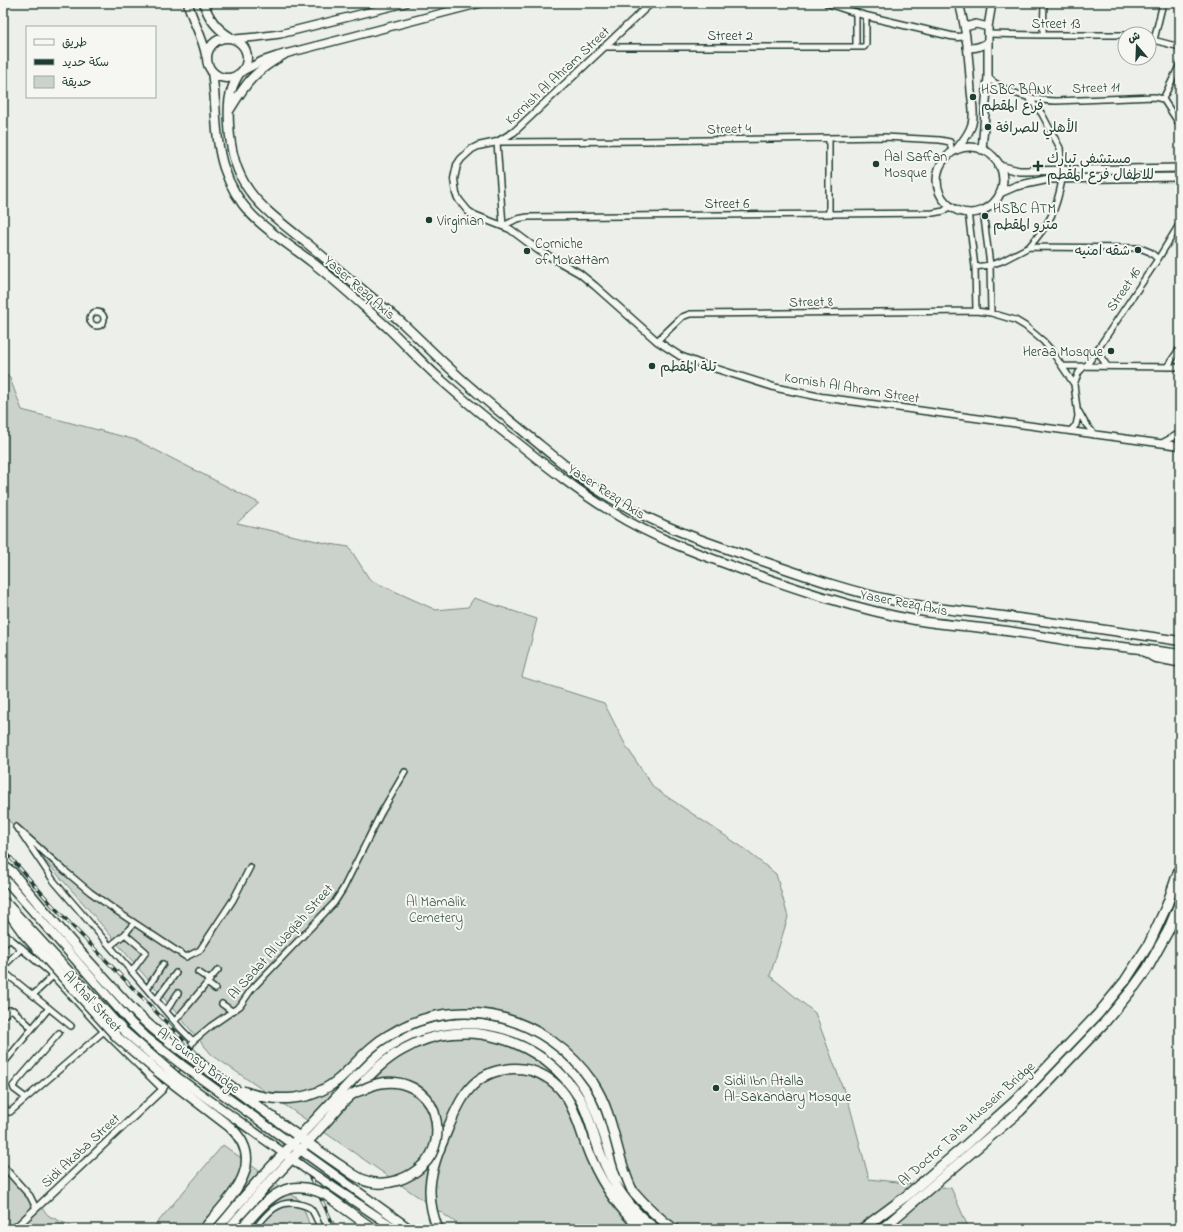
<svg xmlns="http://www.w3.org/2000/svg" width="1183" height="1232" viewBox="0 0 1183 1232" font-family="'Indie Flower','Playpen Sans Arabic',sans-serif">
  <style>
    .green { fill: #cbd2cc; stroke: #758880 }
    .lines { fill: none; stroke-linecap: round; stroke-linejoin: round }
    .minor-casing { stroke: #1f3d34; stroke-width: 8 }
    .tertiary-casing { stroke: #1f3d34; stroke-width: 9 }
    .secondary-casing { stroke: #1f3d34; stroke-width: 10 }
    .primary-casing { stroke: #1f3d34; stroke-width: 11 }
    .motorway-casing { stroke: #1f3d34; stroke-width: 12 }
    .minor { stroke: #f6f6f2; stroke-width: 5 }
    .tertiary { stroke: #f6f6f2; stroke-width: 6 }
    .secondary { stroke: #f6f6f2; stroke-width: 7 }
    .primary { stroke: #f6f6f2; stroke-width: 8 }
    .motorway { stroke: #f6f6f2; stroke-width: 9 }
    .rail-casing { stroke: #1f3d34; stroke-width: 3.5 }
    .rail { stroke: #f6f6f2; stroke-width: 2; stroke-dasharray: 6; stroke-linecap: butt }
    .trunk-bridge-casing { stroke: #1f3d34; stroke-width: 11; stroke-linecap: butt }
    .motorway-bridge-casing { stroke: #1f3d34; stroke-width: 12; stroke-linecap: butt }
    .trunk-bridge { stroke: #f6f6f2; stroke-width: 8 }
    .motorway-bridge { stroke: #f6f6f2; stroke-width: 9 }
    .poi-dot { fill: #1f3d34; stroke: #f6f6f2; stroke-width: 1.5 }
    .labels { text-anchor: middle; stroke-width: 4; stroke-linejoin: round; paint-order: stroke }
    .street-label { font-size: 14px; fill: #1f3d34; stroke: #f6f6f2 }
    .poi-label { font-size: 14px; fill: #1f3d34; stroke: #f6f6f2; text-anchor: start }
    .park-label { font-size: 14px; fill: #415b52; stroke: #f6f6f2 }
  </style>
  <rect width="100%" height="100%" fill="#edefea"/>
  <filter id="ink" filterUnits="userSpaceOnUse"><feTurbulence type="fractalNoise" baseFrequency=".025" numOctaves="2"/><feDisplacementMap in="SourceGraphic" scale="8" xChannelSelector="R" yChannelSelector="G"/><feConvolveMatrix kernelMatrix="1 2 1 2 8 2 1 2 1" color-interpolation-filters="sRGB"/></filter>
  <g filter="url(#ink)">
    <!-- green -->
    <path class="green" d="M3,375l6,1 13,34 114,30 123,63 -22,20 93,21 19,3 21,33 66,30 32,-3 6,-9 63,21 -15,58 82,26 22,43 28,42 85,57 37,29 12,43 -18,59 45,37 35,94 19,72 82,9 18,41h-504l-253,-174 -128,-151 -81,-90z
      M223,1145l78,56 10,28h-159z
      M3,1167l46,49 28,13h-74z"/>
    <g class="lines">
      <defs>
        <path id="minor" d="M856,12v35
          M988,34l55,1h82
          M1043,35l1,-32
          M1149,39l31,8
          M1154,40l9,-37
          M604,47h260l2,-3v-28
          M1180,64l-17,35 17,26
          M988,77c14,15 47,24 68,24l98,-4 9,2
          M1029,98l13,16 18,34 2,22
          M950,206l-6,5 -11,2 -405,4 -11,2 -14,7 -6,-84 148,-1 240,-4 55,3 10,2 2,11
          M983,210l7,55 1,48
          M968,212l7,55 1,44
          M829,214v-76
          M1029,247c21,-24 27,-36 33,-67
          M975,267l15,-2 12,-4 27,-14 111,1 10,4 8,7
          M90 319a7 7 0 1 1 14 0a7 7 0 1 1-14 0Z
          M657,341l25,-24 8,-3 286,-3 15,2 24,7 10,6 18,15 8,9 23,34 4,32 -2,9 -6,6
          M1098,348l3,9 6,9
          M1087,365l71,-106 22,-36
          M1062,366l118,1
          M1167,367l13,-19
          M1074,384l5,-12 6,-6
          M1079,412l6,11 10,12
          M1162,443l18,-10
          M16,827l49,44 25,21 28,20 68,45 14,-7 33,-50 17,-33
          M22,834l31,46 128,149 12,12
          M125,934l21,18 -14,19
          M3,945l7,-6
          M110,946l15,-12 9,-11
          M3,967l19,-19
          M3,971l68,55
          M198,972l12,8
          M207,983l8,6
          M147,989l16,-25
          M33,995l20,-19
          M156,1000l20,-27
          M222,1004l10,7
          M166,1011l12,-18
          M3,1016l6,-6h4l19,18
          M175,1021l43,-51
          M3,1064l46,-56
          M163,1089l21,-30 9,-18 18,-15 29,-20 11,-16 83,-87 9,-14 38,-76 24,-41
          M26,1098l-12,-9 -1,-3 46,-53
          M3,1106l6,6
          M3,1112h7l94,-81
          M3,1166l27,30 6,12
          M255,1229c11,-15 23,-30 44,-25 4,1 9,2 12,5 4,5 7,14 10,20"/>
        <path id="tertiary" d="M651,3l-137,129 -17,10 -19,4 -6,3 -11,10 -4,6 -3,14 2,15 3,6 9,11 6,4 36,14 28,21 41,23 16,13 62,55 23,15 18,7 79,25 44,9 359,49
          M827,3l39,13 85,20 7,1 8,-1
          M3,933l46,38 55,60 59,58 -149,140"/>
        <path id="secondary" d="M965,27l11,-3 12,3
          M235,39l22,-2 23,-3 125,-31
          M967,47c8,2 14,0 21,-5
          M243,71l19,-10 15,-5 204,-53
          M937 180a33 33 0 1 1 66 0a33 33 0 1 1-66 0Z
          M956,150c6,-8 13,-15 16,-26 3,-10 0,-22 -1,-33 -2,-30 -4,-59 -12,-88
          M982,150l6,-73v-50l4,-24
          M999,166l20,5h7l154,-3
          M1000,193l16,-7 33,-7 131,-2"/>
        <path id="primary" d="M188,3c4,18 15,34 18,52
          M204,3c4,15 13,26 26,34
          M207 58a20 20 0 1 1 40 0a20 20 0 1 1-40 0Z
          M212,72c5,32 2,65 12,96 17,51 51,65 89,95 26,20 50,43 74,64 18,17 34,35 52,51 26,23 53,45 80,66 30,24 60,48 93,68 40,25 84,41 128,57 57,20 115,40 175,51 28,5 56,6 84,10 26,3 52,8 78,12 35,4 69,7 103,12
          M239,74c-11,18 -11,31 -10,51 3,59 27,78 70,112 14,11 28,23 41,34 20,17 40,33 60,50 25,23 48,47 74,69 18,16 37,31 55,46 22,18 43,36 66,52 45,30 96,49 147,66 50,17 101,36 154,47 35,8 71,10 107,15 59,7 118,16 177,25
          M229,111c18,-30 26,-40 56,-57"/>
        <path id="motorway" d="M1141,649l13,8 26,5
          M357,1075c13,-14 27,-27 44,-36 61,-32 142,-13 181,45 12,18 18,39 25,59 3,9 6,19 10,28 4,7 10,13 15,19 13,15 26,28 42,39
          M352,1094c16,-17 31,-34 52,-45 61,-35 140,-10 176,50 10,17 13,37 21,56 10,27 31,58 55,74
          M216,1229l42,-48
          M229,1229l35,-41
          M438,1229c-5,-12 -8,-25 -8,-38 0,-18 7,-37 14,-53 12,-29 23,-62 58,-68 9,-2 18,-2 27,0 45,12 47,54 63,90 12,27 28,49 49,69
          M862,1229l43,-32 62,-53 47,-42 84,-88 27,-33 24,-37 18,-39 13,-38
          M882,1229l138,-118 85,-89 29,-35 13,-18 21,-38 12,-29"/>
      </defs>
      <!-- minor casing -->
      <use href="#minor" class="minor-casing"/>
      <!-- tertiary casing -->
      <use href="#tertiary" class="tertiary-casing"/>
      <!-- secondary casing -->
      <use href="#secondary" class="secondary-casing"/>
      <!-- primary casing -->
      <use href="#primary" class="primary-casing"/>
      <!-- motorway casing -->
      <use href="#motorway" class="motorway-casing"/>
      <!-- minor -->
      <use href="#minor" class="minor"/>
      <!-- tertiary -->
      <use href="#tertiary" class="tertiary"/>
      <!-- secondary -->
      <use href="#secondary" class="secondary"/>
      <!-- primary -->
      <use href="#primary" class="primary"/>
      <!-- motorway -->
      <use href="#motorway" class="motorway"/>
      <defs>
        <path id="rail" d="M3,849l49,56 155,159 74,56 45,89 9,20"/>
      </defs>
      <!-- rail casing -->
      <use href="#rail" class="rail-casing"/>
      <!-- rail -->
      <use href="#rail" class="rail"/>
      <defs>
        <path id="trunk-bridge" d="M3,877l128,146 16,15 35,27 228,164
          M8,905l116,126 53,46 129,92 90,60"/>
        <path id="motorway-bridge" d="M3,866l9,6c29,35 58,69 89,103 12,13 23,26 36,39 25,24 53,43 81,63 23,17 46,34 69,51 18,13 36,26 54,38 9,6 18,14 29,16 18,4 39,-3 53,-17 14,-13 17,-34 11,-53 -8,-21 -30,-33 -53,-29 -7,1 -13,4 -19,7 -4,1 -8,3 -11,5 -10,8 -19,21 -28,30 -19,21 -39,42 -59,63
          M3,900l9,17 13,18 93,103 39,33 73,56c40,37 -2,72 -26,102
          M242,1091c33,12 70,11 97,-12 18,-16 29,-32 50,-44 71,-44 158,-19 204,48 22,33 22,73 39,107
          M258,1181l99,-106
          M241,1229c25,-28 44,-55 85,-34l47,34"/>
      </defs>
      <!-- trunk-bridge casing -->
      <use href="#trunk-bridge" class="trunk-bridge-casing"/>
      <!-- motorway-bridge casing -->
      <use href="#motorway-bridge" class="motorway-bridge-casing"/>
      <!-- trunk-bridge -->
      <use href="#trunk-bridge" class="trunk-bridge"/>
      <!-- motorway-bridge -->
      <use href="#motorway-bridge" class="motorway-bridge"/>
    </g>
  </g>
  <!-- markers -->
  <g class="poi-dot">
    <circle cx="973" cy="97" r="4"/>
    <circle cx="988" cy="127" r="4"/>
    <circle cx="876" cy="164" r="4"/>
    <path d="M1036 160h4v4h4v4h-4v4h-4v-4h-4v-4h4z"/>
    <circle cx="985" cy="216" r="4"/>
    <circle cx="429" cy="220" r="4"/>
    <circle cx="1138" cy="250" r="4"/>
    <circle cx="527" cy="251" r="4"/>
    <circle cx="1111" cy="351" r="4"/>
    <circle cx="652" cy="366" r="4"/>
    <circle cx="716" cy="1088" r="4"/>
  </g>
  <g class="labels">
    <!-- street labels -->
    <g class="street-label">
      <text x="1056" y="28">Street 13</text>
      <text x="730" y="40">Street 2</text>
      <text transform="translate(557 75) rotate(-43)" y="5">Kornish Al Ahram Street</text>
      <text transform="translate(1096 87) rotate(-2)" y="5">Street 11</text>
      <text transform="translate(729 128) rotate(-1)" y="5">Street 4</text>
      <text x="727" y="208">Street 6</text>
      <text transform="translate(360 287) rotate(41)" y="5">Yaser Rezq Axis</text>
      <text transform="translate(1123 289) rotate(-56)" y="5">Street 16</text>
      <text transform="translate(811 301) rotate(-1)" y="5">Street 8</text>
      <text transform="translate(852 387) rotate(9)" y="5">Kornish Al Ahram Street</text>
      <text transform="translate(607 491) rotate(33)" y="5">Yaser Rezq Axis</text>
      <text transform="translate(904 602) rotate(11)" y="5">Yaser Rezq Axis</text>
      <text transform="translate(280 941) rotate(-48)" y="5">Al Sadat Al Waqiah Street</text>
      <text transform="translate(93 1001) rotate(47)" y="5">Al Khal' Street</text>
      <text transform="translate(199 1060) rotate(37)" y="5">Al Tounsy Bridge</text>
      <text transform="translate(966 1123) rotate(-42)" y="5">Al Doctor Taha Hussein Bridge</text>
      <text transform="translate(80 1150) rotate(-43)" y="5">Sidi Akaba Street</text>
    </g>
    <!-- poi labels -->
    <g class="poi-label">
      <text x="981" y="94">HSBC BANK<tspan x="981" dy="16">فرع المقطم</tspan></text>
      <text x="996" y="132">الأهلي للصرافة</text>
      <text x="884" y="161">Aal Saffan<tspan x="884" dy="16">Mosque</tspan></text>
      <text x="1047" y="163">مستشفى تبارك<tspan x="1047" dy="16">للاطفال فرع المقطم</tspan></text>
      <text x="993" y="213">HSBC ATM<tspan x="993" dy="16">مترو المقطم</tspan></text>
      <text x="437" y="225">Virginian</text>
      <text x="535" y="248">Corniche<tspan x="535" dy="16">of Mokattam</tspan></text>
      <text x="1130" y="255" text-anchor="end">شقه امنيه</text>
      <text x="1103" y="356" text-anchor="end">Heraa Mosque</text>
      <text x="660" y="371">تلة المقطم</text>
      <text x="724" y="1085">Sidi Ibn Atalla<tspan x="724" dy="16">Al-Sakandary Mosque</tspan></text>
    </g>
    <!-- park labels -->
    <g class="park-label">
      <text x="436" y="906">Al Mamalik<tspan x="436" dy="16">Cemetery</tspan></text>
    </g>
  </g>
  <!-- margin -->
  <rect width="1183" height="1232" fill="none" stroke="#f6f6f2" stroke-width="16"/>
  <rect x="8" y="8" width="1167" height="1216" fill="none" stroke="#1f3d34" stroke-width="1.5" filter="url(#ink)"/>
  <!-- legend -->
  <rect x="26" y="26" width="130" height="72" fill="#f6f6f2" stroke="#a0aca6"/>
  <rect x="34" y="39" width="20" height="6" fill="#f6f6f2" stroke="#a0aca6"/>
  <text x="62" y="46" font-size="12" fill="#1f3d34">طريق</text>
  <rect x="34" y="59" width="20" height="6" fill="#1f3d34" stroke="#a0aca6"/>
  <text x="62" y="66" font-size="12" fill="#1f3d34">سكة حديد</text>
  <rect x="34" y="76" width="20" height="12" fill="#cbd2cc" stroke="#a0aca6"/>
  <text x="62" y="86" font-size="12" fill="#1f3d34">حديقة</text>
  <!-- north arrow -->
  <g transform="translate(1137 46) rotate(341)"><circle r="19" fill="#f6f6f2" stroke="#a0aca6"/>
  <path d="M0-3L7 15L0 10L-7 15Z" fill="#1f3d34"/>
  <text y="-6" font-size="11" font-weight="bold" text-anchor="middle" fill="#1f3d34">ش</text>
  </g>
</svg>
